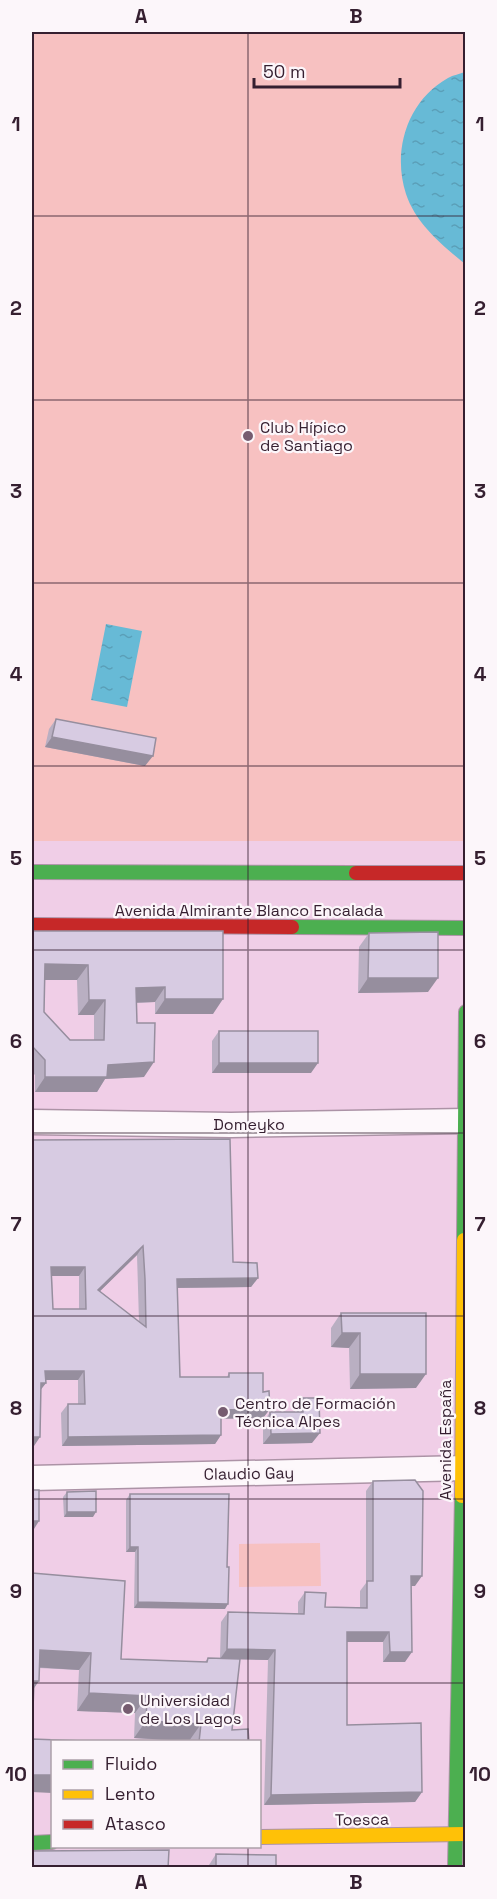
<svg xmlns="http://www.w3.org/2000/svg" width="497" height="1899" viewBox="0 0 497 1899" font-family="'Space Grotesk',sans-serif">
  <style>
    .park { fill: #f7c1c1 }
    .water { fill: url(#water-ripples) }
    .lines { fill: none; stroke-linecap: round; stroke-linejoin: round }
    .street-casing { stroke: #ac93a6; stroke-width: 27 }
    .fast-casing { stroke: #ac93a6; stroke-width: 16 }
    .slow-casing { stroke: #ac93a6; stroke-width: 16 }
    .jam-casing { stroke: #ac93a6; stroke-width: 16 }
    .street { stroke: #fdf8fb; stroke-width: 24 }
    .fast { stroke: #4caf50; stroke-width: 14 }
    .slow { stroke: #ffc107; stroke-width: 14 }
    .jam { stroke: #c62828; stroke-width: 14 }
    .wall { fill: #b9afc2; fill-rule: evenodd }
    .shaded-wall { fill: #968e9e }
    .building { fill: #d7cbe2; stroke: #968e9e; stroke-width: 1.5; fill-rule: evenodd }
    .grid { fill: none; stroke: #351f30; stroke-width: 1.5; stroke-opacity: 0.55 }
    .poi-dot { fill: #765c70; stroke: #fcf6fa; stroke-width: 2 }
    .labels { text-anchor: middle; stroke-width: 4.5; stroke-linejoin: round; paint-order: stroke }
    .poi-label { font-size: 16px; fill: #351f30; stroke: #fcf6fa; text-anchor: start }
    .street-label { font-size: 16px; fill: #351f30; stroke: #fcf6fa }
    .neatline { fill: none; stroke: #351f30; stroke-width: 2 }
    .grid-label { font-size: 20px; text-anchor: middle; font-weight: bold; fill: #351f30 }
  </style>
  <defs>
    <pattern id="water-ripples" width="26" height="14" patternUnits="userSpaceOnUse" patternTransform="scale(1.5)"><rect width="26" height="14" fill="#67bad6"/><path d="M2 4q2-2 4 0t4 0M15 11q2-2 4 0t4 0" fill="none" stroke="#5a9fb8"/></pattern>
  </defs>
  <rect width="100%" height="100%" fill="#f0cee7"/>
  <!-- park -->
  <path class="park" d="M32,32h433v809h-433z
    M320,1543l1,43 -82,1v-43z"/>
  <!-- water -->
  <path class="water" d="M465,72h1l-1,192c-23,-19 -49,-40 -59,-70 -14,-43 1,-93 42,-116 5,-3 12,-4 17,-6z
    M106,624l36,7 -15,76 -36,-7z"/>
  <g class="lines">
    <defs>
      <path id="street" d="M32,1122l199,3 235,-4
        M32,1478l434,-10"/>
      <path id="fast" d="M32,872l324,1
        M292,927l174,1
        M464,1240l2,-228
        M32,1843l20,-1
        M455,1868l7,-372"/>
      <path id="slow" d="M462,1496l2,-256
        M260,1837l206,-3"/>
      <path id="jam" d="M356,873h110
        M32,925l260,2"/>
    </defs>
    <!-- street casing -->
    <use href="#street" class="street-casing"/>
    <!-- fast casing -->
    <use href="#fast" class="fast-casing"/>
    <!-- slow casing -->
    <use href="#slow" class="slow-casing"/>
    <!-- jam casing -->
    <use href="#jam" class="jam-casing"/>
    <!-- street -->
    <use href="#street" class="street"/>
    <!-- fast -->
    <use href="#fast" class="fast"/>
    <!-- slow -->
    <use href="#slow" class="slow"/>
    <!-- jam -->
    <use href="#jam" class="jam"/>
  </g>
  <!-- wall -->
  <path class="wall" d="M56,719l89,47 -100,-19 4,-18z
    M32,931h191l-10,83h-58v-12l-19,1 1,20 7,54 -39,2 -8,13h-62v-17l-3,-3zM45,980h32l1,35h16v25h-24l-26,-28z
    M369,933l59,59 -70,1 1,-46z
    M219,1031l92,42h-99v-32z
    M32,1140l226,138 -7,9 -74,1 3,89h47l2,-4 34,19 7,17 -7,9h-42v17l-6,9 -153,2 -1,-33 7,-9h10v-24h-32v3l-5,6 -7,57h-2zM137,1255l1,33 1,34 -39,-31zM52,1276h27v33h-26z
    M341,1313l75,75 -66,1 -1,-41 -18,-1v-19z
    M303,1398l9,45 -49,1v-21l7,-11h26v-3z
    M373,1481l42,105h-4l-6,76h-22v-20h-36v83l75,67 -7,10 -151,3 4,-145 -28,-1 -8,71 17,12h-60l-55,-4 1,-25 -58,-2 2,-41 -40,-2 -6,21 -1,-116 89,86 84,3 3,-4h12l1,-36 7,-10 70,2v-12l7,-10 20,15h35v-16l6,-8v-92z
    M67,1492l26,25h-29l-1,-20z
    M130,1494l95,115 -91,-1 1,-56h-9v-52z
    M216,1854l60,14h-67v-3z"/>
  <!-- shaded-wall -->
  <path class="shaded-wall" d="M52,737l101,19 -8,10 -100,-19z
    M45,964l43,1 -11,15h-42z
    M368,978h70l-10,14 -70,1z
    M165,987l-10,15 -30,1 11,-15z
    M165,999h58l-10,15h-58z
    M89,1000h16l-11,15h-16z
    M154,1062l-10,15 -39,2 -8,13h-62l10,-15 63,-12z
    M219,1063h99l-7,10h-99z
    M143,1246l-6,9 -45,44 6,-9z
    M51,1267h34l-6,9h-34z
    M258,1278l-7,9 -80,1 6,-9z
    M342,1333h18l-11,15 -18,-1z
    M45,1371h39l-6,9h-39z
    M360,1374h66l-10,14 -66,1z
    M41,1383h5l-7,9z
    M270,1409l-7,9 -49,1 7,-9z
    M320,1433l-8,10 -49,1 8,-10z
    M221,1435l-6,9 -153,2 6,-9z
    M32,1437h8l-6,9h-2z
    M67,1512h29l-3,5h-29z
    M32,1521h7l-5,8h-2z
    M130,1547h8l-3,5h-9z
    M411,1576h11l-7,10h-11z
    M138,1602l90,2 -3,5 -91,-1z
    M347,1632h42l-6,10h-43z
    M227,1649l48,1 -7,10 -48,-1z
    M40,1650l51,3 -12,17 -47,-3z
    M390,1652h22l-7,10h-22z
    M34,1681h5l-7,10z
    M89,1693l58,3 -12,17 -58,-2z
    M146,1721l55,3 -12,17 -55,-3z
    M32,1775h20v18l-20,-1z
    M422,1792l-7,10 -151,3 7,-10z"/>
  <!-- building -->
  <path class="building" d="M56,719l100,19 -3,18 -101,-19z
    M32,931h191v68h-58v-12l-29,1 1,35h18l-1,39 -46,3 -1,12h-62v-17l-13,-14zM45,964l43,1 1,35h16l-1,40h-34l-26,-28z
    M438,932v46h-70l1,-45z
    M219,1031h99v32h-99z
    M230,1139l3,123 24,1 1,15 -81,1 3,98h49v-4h34v19l6,-1 1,18 -49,1v25l-153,2v-33h17l-1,-33h-39l1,12h-5l-1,54h-8v-297zM143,1246l2,33 1,48 -48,-37zM51,1267h34l1,42h-33z
    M341,1313h85v61h-66v-41h-18z
    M303,1398h16l1,35 -49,1 -1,-22h33z
    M415,1480l8,11 -1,85h-11l1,76h-22l-1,-20h-42v93l74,-2 1,69 -151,3 4,-145 -48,-1 1,-37 76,2 1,-22 21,1 -1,14 42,1v-27h6v-100z
    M32,1490h7v31h-7z
    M96,1491v21h-29v-20z
    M130,1494h99l-2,73h2l-1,37 -90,-2v-55h-8z
    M32,1573l93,8 -4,78 86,3 1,-4 32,1 -8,71 16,-1 1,13h-50l2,-18 -55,-3 1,-25 -58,-3 2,-40 -51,-3 -1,31h-5l-2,56z
    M32,1739l78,3h-58v33h-20z
    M169,1850l-1,18h-136v-17z
    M216,1854l60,1v13h-60z"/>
  <!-- grid -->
  <path class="grid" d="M248,32v1710M32,216h434M32,400h434M32,583h434M32,766h434M32,950h434M32,1133h434M32,1316h434M32,1499h434M32,1683h434M248,1846v22"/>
  <!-- markers -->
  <g class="poi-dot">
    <circle cx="248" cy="436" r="6"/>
    <circle cx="223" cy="1412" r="6"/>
    <circle cx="128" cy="1709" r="6"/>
  </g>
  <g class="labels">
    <!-- poi labels -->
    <g class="poi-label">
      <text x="260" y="433">Club Hípico<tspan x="260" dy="18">de Santiago</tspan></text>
      <text x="235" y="1409">Centro de Formación<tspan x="235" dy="18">Técnica Alpes</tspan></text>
      <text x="140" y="1706">Universidad<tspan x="140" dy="18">de Los Lagos</tspan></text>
    </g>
    <!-- street labels -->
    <g class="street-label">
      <text x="249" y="916">Avenida Almirante Blanco Encalada</text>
      <text x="249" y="1130">Domeyko</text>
      <text transform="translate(445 1440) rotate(-90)" y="6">Avenida España</text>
      <text transform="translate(249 1473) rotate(-1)" y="6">Claudio Gay</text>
      <text transform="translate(362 1819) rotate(-1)" y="6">Toesca</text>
    </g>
  </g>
  <!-- border -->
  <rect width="497" height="1899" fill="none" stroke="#fcf6fa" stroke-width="66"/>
  <!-- legend -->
  <rect x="51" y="1740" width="210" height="108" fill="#fcf6fa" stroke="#aca0a9" stroke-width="1.5"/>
  <rect x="63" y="1760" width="30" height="9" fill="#4caf50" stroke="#aca0a9" stroke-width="1.5"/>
  <text x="105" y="1770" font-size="18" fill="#351f30">Fluido</text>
  <rect x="63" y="1790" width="30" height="9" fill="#ffc107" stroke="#aca0a9" stroke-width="1.5"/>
  <text x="105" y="1800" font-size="18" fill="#351f30">Lento</text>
  <rect x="63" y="1820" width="30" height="9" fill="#c62828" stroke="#aca0a9" stroke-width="1.5"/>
  <text x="105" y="1830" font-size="18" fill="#351f30">Atasco</text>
  <!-- scale -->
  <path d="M254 78v9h146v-9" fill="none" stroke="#351f30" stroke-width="3"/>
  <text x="263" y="78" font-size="18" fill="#351f30" stroke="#fcf6fa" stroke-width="4.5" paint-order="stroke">50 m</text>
  <rect x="33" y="33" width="431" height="1833" class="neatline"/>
  <g class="grid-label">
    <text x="141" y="23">A</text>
    <text x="356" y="23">B</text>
    <text x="16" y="131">1</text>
    <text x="480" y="131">1</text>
    <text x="16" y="315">2</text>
    <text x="480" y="315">2</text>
    <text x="16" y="498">3</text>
    <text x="480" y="498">3</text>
    <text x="16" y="681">4</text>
    <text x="480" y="681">4</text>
    <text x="16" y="865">5</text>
    <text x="480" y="865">5</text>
    <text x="16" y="1048">6</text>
    <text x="480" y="1048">6</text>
    <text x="16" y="1231">7</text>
    <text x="480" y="1231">7</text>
    <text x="16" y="1415">8</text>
    <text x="480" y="1415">8</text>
    <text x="16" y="1598">9</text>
    <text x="480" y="1598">9</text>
    <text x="16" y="1781">10</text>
    <text x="480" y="1781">10</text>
    <text x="141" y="1889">A</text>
    <text x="356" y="1889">B</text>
  </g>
</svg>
